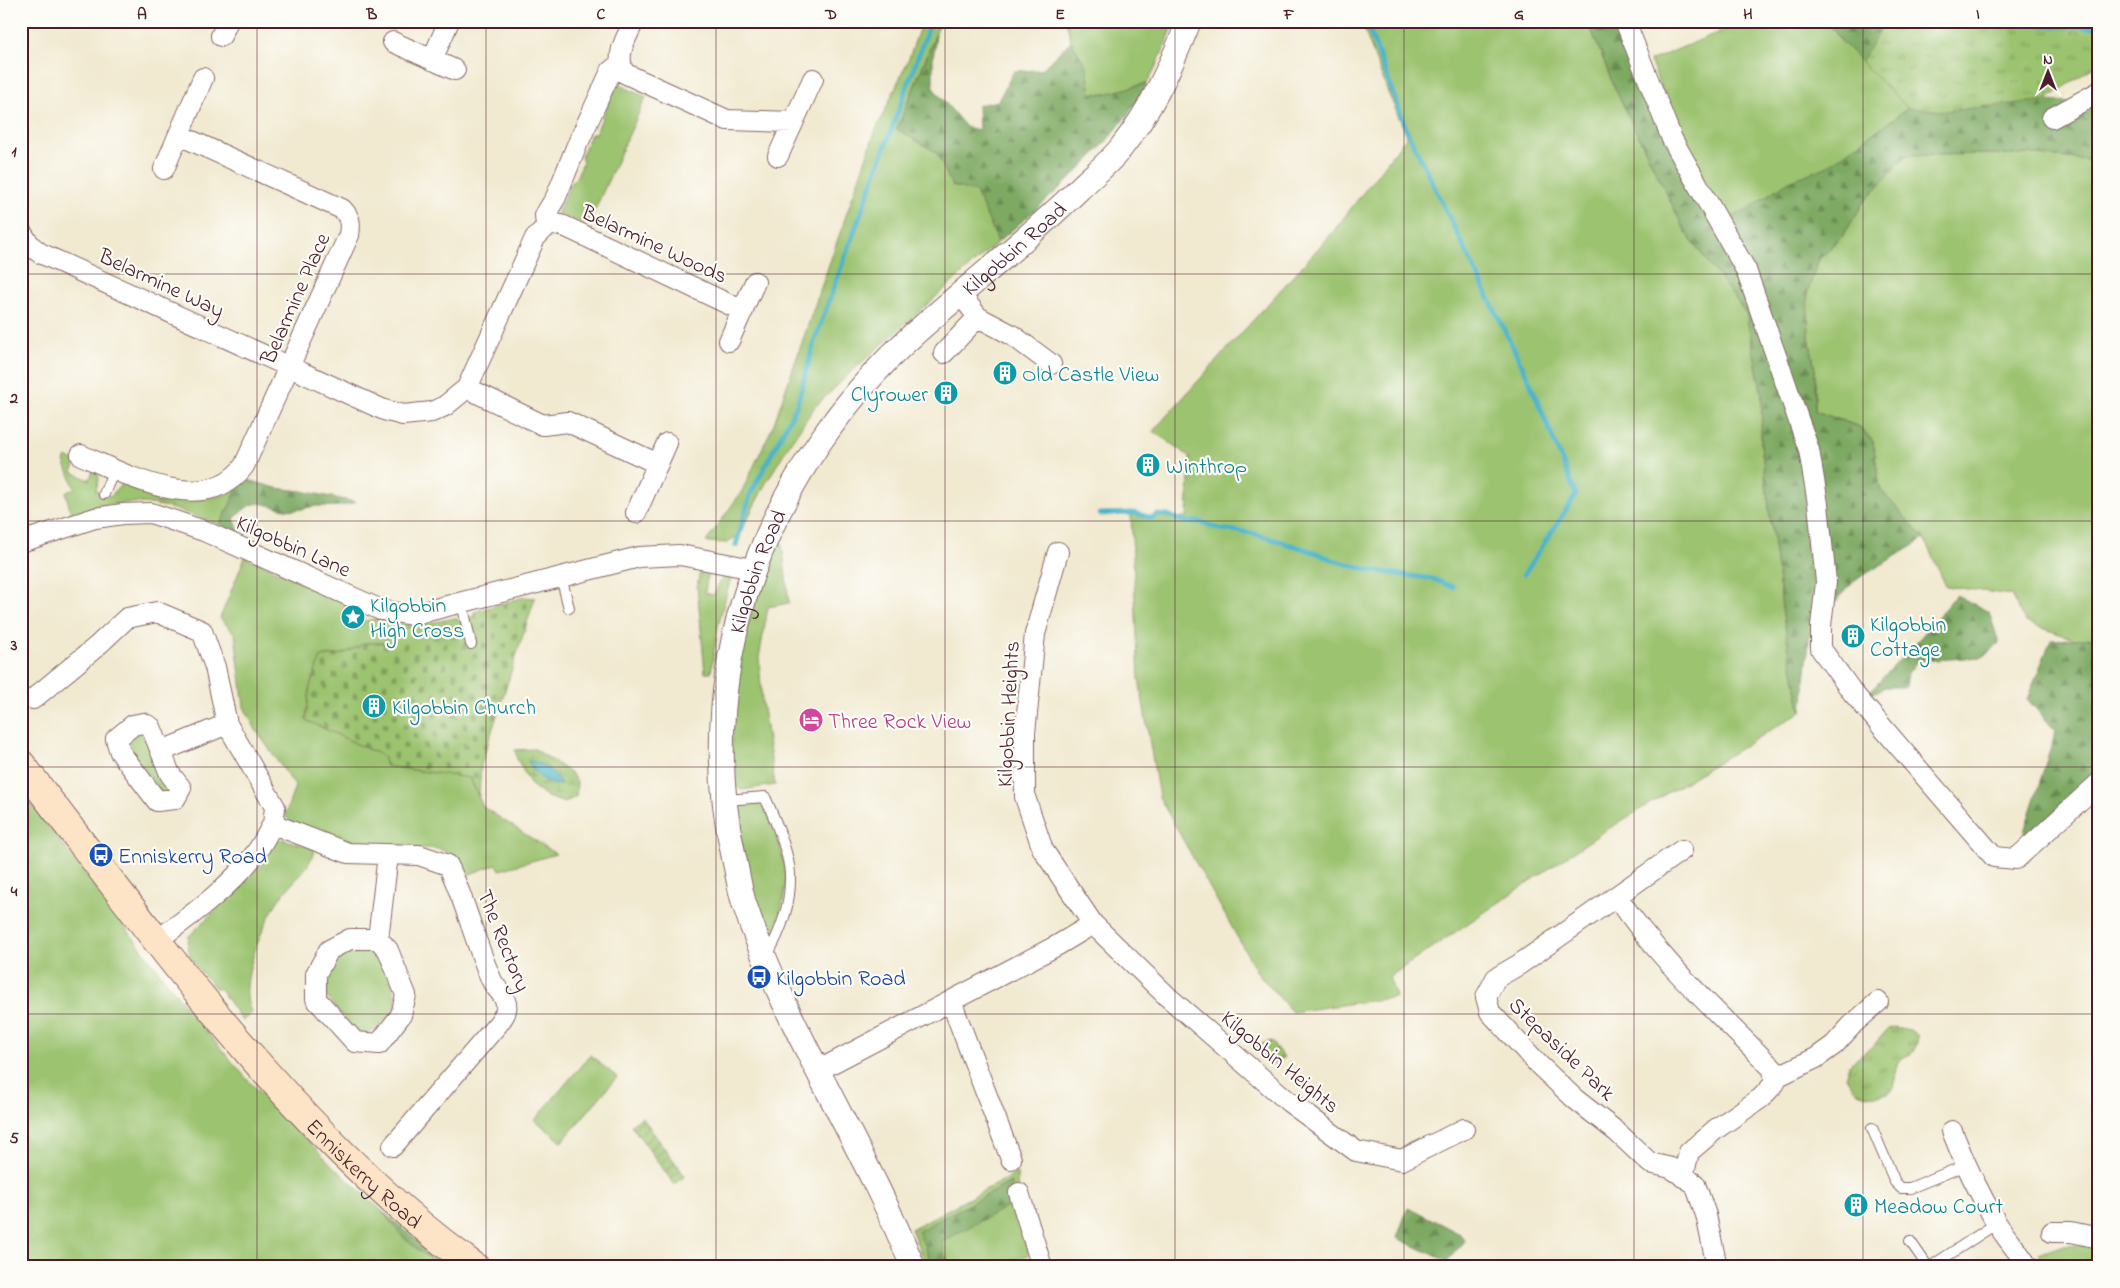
<svg xmlns="http://www.w3.org/2000/svg" width="2120" height="1288" viewBox="0 0 2120 1288" font-family="'Indie Flower',sans-serif">
  <style>
    .grass { fill: #9cc36f; stroke: #73714d }
    .forest { fill: url(#forest-firs); stroke: #646446 }
    .wetland { fill: url(#wetland-marsh); stroke: #73714d }
    .cemetery { fill: url(#cemetery-stones); stroke: #73714d }
    .park { fill: url(#park-tufts); stroke: #73714d }
    .garden { fill: url(#garden-furrows); stroke: #73714d }
    .water { fill: #49b4c7; stroke: #4a6a79 }
    .lines { fill: none; stroke-linecap: round; stroke-linejoin: round }
    .stream { stroke: #49b4c7; stroke-width: 5 }
    .service-casing { stroke: #846665; stroke-width: 12 }
    .minor-casing { stroke: #846665; stroke-width: 22 }
    .tertiary-casing { stroke: #846665; stroke-width: 26 }
    .secondary-casing { stroke: #846665; stroke-width: 30 }
    .service { stroke: #fff; stroke-width: 10 }
    .minor { stroke: #fff; stroke-width: 20 }
    .tertiary { stroke: #fff; stroke-width: 24 }
    .secondary { stroke: #fee4c6; stroke-width: 28 }
    .grid { fill: none; stroke: #4a1f2b; stroke-width: 1; stroke-opacity: 0.55 }
    .labels { text-anchor: middle; stroke-width: 4.5; stroke-linejoin: round; paint-order: stroke }
    .street-label { font-size: 22px; fill: #4a1f2b; stroke: #fdfcf7 }
    .culture-label { font-size: 22px; fill: #0d838f; stroke: #fdfcf7; text-anchor: start }
    .hotel-label { font-size: 22px; fill: #b23c85; stroke: #fdfcf7; text-anchor: start }
    .transit-label { font-size: 22px; fill: #164399; stroke: #fdfcf7; text-anchor: start }
    .neatline { fill: none; stroke: #4a1f2b; stroke-width: 2 }
    .grid-label { font-size: 16px; text-anchor: middle; font-weight: bold; fill: #4a1f2b }
  </style>
  <defs>
    <pattern id="forest-firs" width="22" height="20" patternUnits="userSpaceOnUse" patternTransform="scale(1.25)"><rect width="22" height="20" fill="#7da962"/><path d="M5 1l3.5 6h-7zM16 11l3.5 6h-7z" fill="#688951"/></pattern>
    <pattern id="wetland-marsh" width="20" height="14" patternUnits="userSpaceOnUse" patternTransform="scale(1.25)"><rect width="20" height="14" fill="#9cc36f"/><path d="M1 5h8M5 5V1M11 12h8M15 12V8" fill="none" stroke="#819e5b"/></pattern>
    <pattern id="cemetery-stones" width="16" height="16" patternUnits="userSpaceOnUse" patternTransform="scale(1.25)"><rect width="16" height="16" fill="#9cc36f"/><path d="M2 7V4a2 2 0 0 1 4 0v3zM10 15v-3a2 2 0 0 1 4 0v3z" fill="#819e5b"/></pattern>
    <pattern id="park-tufts" width="24" height="20" patternUnits="userSpaceOnUse" patternTransform="scale(1.25)"><rect width="24" height="20" fill="#9cc36f"/><path d="M3 7l-1-3M5 7V3M7 7l1-3M15 17l-1-3M17 17v-4M19 17l1-3" fill="none" stroke="#819e5b"/></pattern>
    <pattern id="garden-furrows" width="10" height="10" patternUnits="userSpaceOnUse" patternTransform="scale(1.25)"><rect width="10" height="10" fill="#9cc36f"/><path d="M-1 1l2-2M0 10L10 0M9 11l2-2" fill="none" stroke="#819e5b"/></pattern>
  </defs>
  <rect width="100%" height="100%" fill="#fdfcf7"/>
  <filter id="ink" filterUnits="userSpaceOnUse"><feTurbulence type="fractalNoise" baseFrequency=".02" numOctaves="2"/><feDisplacementMap in="SourceGraphic" scale="10" xChannelSelector="R" yChannelSelector="G"/><feConvolveMatrix kernelMatrix="1 2 1 2 8 2 1 2 1" color-interpolation-filters="sRGB"/></filter>
  <filter id="wash" filterUnits="userSpaceOnUse"><feTurbulence type="fractalNoise" baseFrequency=".0096" numOctaves="4" result="noise"/><feDisplacementMap in="SourceGraphic" scale="20" xChannelSelector="R" yChannelSelector="G"/><feGaussianBlur stdDeviation="1.12" result="paint"/><feColorMatrix in="noise" values="0 0 0 0 0 0 0 0 0 0 0 0 0 0 0 0 0 1.4 0 .05"/><feComposite in="paint" operator="in"/></filter>
  <g filter="url(#wash)">
    <rect width="100%" height="100%" fill="#f1e9d0"/>
    <!-- grass -->
    <path class="grass" d="M922,21h19l-44,108 145,74 -190,168 -38,37 -25,37 -23,38 -26,50 -13,10 -21,-1 36,-51 31,-65 102,-294 34,-74z
      M1066,21h109c-19,50 -39,89 -76,127z
      M1361,21h227l25,63 73,149 60,80 16,82 -1,50 22,170 16,89 3,7 -202,123 -211,143 7,20 -104,15 -35,-40 -98,-175 -20,-118 -8,-164 56,3 3,-61 -37,-26 179,-198 75,-97 -20,-46z
      M1745,21h82l15,21 66,66 -172,131 -51,-95 -35,-83z
      M617,80l9,8 20,9 -58,128 -31,-12 15,-32 4,-3 7,-16 -2,-5 10,-23 5,-1z
      M2026,154l73,7v477l-25,1 -49,-17 -14,-27 -65,-9 -22,-47 -44,-50 -7,-48 -13,-14 -45,-16v-41l-6,-34 -2,-43 12,-34 24,-23 20,-33 44,-48z
      M66,457l11,5 -5,10 17,8 5,-11 5,8 -3,14 15,6 6,-9 8,-4c10,1 19,8 29,11 25,7 62,7 84,-7l-18,37c-59,-22 -87,-32 -149,-10l-5,-23 9,-3 -11,-28z
      M782,543l7,60 -21,4 -9,51 3,44 13,83 -34,5 -7,-6 -4,-20 9,-109 34,-111z
      M245,557l101,45 19,19 14,-3 32,4 2,4 -21,4 -8,13h-18l-23,11 -22,3 -15,63 77,36 3,10 84,12 13,29 73,47 -56,16 -3,-6 -30,11c-6,-10 -16,-23 -28,-26 -13,-2 -29,0 -42,0 -37,-1 -86,-5 -112,-33l10,-30 -39,-56 -12,-23 -9,-73 -15,-16z
      M702,561l7,3 -4,29 9,2 10,-22h8l-14,53 -7,47h-6l-8,-87z
      M141,731l5,4 25,54 -7,7 -40,-53z
      M21,790l168,221 57,67 88,89 48,44 20,25 37,31h-409l-9,-19z
      M760,801l4,2c10,28 24,55 21,86 -1,15 -7,30 -11,45l-5,-1 -19,-48 -16,-76 5,-7z
      M282,839l33,10c-5,20 -23,33 -35,49 -16,22 -45,91 -28,115l-10,8 -22,-32 -5,-1c-14,-17 -31,-29 -26,-52l49,-49c9,-6 17,-15 24,-23 6,-10 9,-20 20,-25z
      M375,947l11,17 11,39c-3,13 -21,27 -32,33l-8,-3 -37,-44 20,-40z
      M590,1055l27,22 -55,65 -27,-22z
      M1017,1173l1,30 11,52 -19,6 2,6h-85l-16,-38z
      M2086,1245l13,2v20h-53l-8,-13 23,-8z"/>
    <!-- forest -->
    <path class="forest" d="M1588,21h33l92,206 37,-19 39,-27 37,-14 82,-59 -66,-66 -15,-21h272l-80,73 27,6 53,5v56l-73,-7 -119,1 -44,48 -20,33 -24,23 -12,34 2,43 6,34v41l45,16 13,15 7,47 44,50 -70,42 -44,51 -8,79 -3,-7 -16,-89 -22,-170 1,-50 -16,-82 -60,-80 -73,-149z
      M936,34l-3,25v29l33,39 13,3 -1,-25 20,-4 16,-30 27,-1 30,-29 16,26 4,26 14,1 42,-11c-30,60 -98,115 -149,159l-22,-50 -24,-6 -15,-33 -40,-24z
      M245,479l31,9 26,3 54,11c-18,6 -21,4 -39,4 -7,0 -15,4 -23,4 -30,-2 -35,-18 -60,9l7,16 -21,-10 18,-37z
      M1956,595l33,17 10,31 -16,14 -66,4 -9,12 -2,14h-21l-21,11 57,-61z
      M2099,638v162l-23,-5 -55,46 35,-110 -29,-32 24,-59z
      M1011,1182l-1,23 -67,36 1,11 6,15h-17l-15,-36z
      M1408,1207l52,27 5,7 -18,20 -50,-23z
      M382,1211l60,50 9,6h-12l-37,-31z"/>
    <!-- wetland -->
    <path class="wetland" d="M535,749l37,25 5,9 -1,13 -11,7 -18,-6 -16,-12 -14,-26 -2,-9z"/>
    <!-- cemetery -->
    <path class="cemetery" d="M524,597l11,1 -54,167 -2,31 -9,-18 -84,-12 -3,-10 -77,-36 4,-34 11,-29 22,-3 23,-11h18l8,-13 63,-12 5,3 13,-4 1,-5z"/>
    <!-- park -->
    <path class="park" d="M1885,21h214v42l-53,37 -100,11 -38,-3 -47,-46z
      M1895,1027l15,3 8,6c-2,25 -13,14 -21,29 -3,6 -1,13 -2,19 -3,14 -27,13 -37,8 -5,-3 -9,-11 -12,-15l4,-13 22,-17 16,-18z"/>
    <!-- garden -->
    <path class="garden" d="M1271,1041l13,17 -13,6 -19,-17z
      M642,1117l43,59 -11,8 -43,-59z"/>
    <!-- water -->
    <path class="water" d="M528,761c13,0 27,12 33,23 -15,4 -26,-11 -33,-23z"/>
    <g class="lines">
      <!-- stream -->
      <path class="stream" d="M1366,21l42,112 121,247 47,115 -52,79
        M1886,21l10,3 104,-3
        M2002,21l51,5 46,1
        M1100,514l33,-1 19,5 5,-3 13,1 14,6h17l19,7 32,4 62,19 22,9 33,9 64,9 20,8
        M736,545l14,-50 47,-90 17,-63 117,-321"/>
    </g>
  </g>
  <g filter="url(#ink)">
    <g class="lines">
      <defs>
        <path id="service" d="M104,494l10,-24
          M561,577l8,31
          M462,603l9,41
          M726,800l39,-3c9,20 24,55 25,77 1,29 -9,58 -24,83
          M1872,1128l23,54 6,6h9l56,-23
          M1910,1241l18,26
          M1930,1267l67,-44"/>
        <path id="minor" d="M634,21c-8,18 -19,33 -10,52l103,47 66,2
          M1625,21l47,118 74,131 63,180 9,54 8,78 -5,44v23l32,44 141,164 22,2 83,-76
          M221,36l7,-15
          M393,42l62,28
          M432,60l17,-39
          M2052,118l47,-26
          M579,141l32,-70 9,-7
          M778,156l35,-77
          M164,169l39,-91
          M546,227l10,-3 8,2 179,85
          M21,232l10,14 9,7 344,157 19,5 29,-3 13,-6 22,-18 68,-150 11,-11 -1,-12 11,-18 21,-52
          M961,295l17,22 34,18 39,29
          M729,341l26,-59
          M944,353l34,-36
          M467,388l76,37 25,-3 90,42
          M81,455c46,20 124,63 163,11l105,-231c2,-12 1,-18 -7,-26l-163,-74
          M636,513l31,-70
          M21,542l74,-24 28,-4 28,-1 53,18 177,79 31,5 227,-58 41,-2 73,14
          M1058,552l-23,82 -10,99v64l18,53 50,74 75,73 121,105 67,49 46,9 62,-31
          M33,699l63,-52 31,-29 30,-6 45,19 13,36 12,57 48,83 -2,17 75,29 71,2 29,10c18,37 27,78 44,116 4,8 13,14 14,23 2,8 -4,14 -8,20l-105,122
          M143,723l8,4 19,47 11,14 -6,11 -18,2 -37,-49 -4,-13 17,-14z
          M162,751l65,-27
          M1682,850l-162,114 -24,14 -10,19 4,15 49,53 36,34 42,33 33,31 21,5 24,16 11,31 11,52
          M1617,896c41,64 103,118 156,173l2,14 -14,15 -45,31 -27,23 -6,25
          M350,939h28l10,11 18,45 -5,20 -22,29 -24,-2 -39,-43v-25l13,-24z
          M378,939l10,-84
          M157,940c35,-25 72,-52 98,-86 7,-9 12,-20 18,-30
          M951,1001l60,158
          M819,1070l239,-125 35,-21
          M1774,1078l42,-20 18,-13 19,-21 25,-22
          M1952,1131c12,31 27,62 44,91 10,16 22,29 32,45
          M1019,1193l23,74
          M2052,1232h19l28,6"/>
        <g id="tertiary">
          <path id="s1" d="M913,1267c-50,-124 -127,-237 -169,-364 -5,-16 -7,-33 -11,-50 -42,-192 37,-389 181,-519 54,-48 112,-93 164,-144 14,-14 30,-26 42,-41 31,-38 51,-83 69,-128"/>
        </g>
        <g id="secondary">
          <path id="s2" d="M21,764c138,178 270,369 454,503"/>
        </g>
      </defs>
      <!-- service casing -->
      <use href="#service" class="service-casing"/>
      <!-- minor casing -->
      <use href="#minor" class="minor-casing"/>
      <!-- tertiary casing -->
      <use href="#tertiary" class="tertiary-casing"/>
      <!-- secondary casing -->
      <use href="#secondary" class="secondary-casing"/>
      <!-- service -->
      <use href="#service" class="service"/>
      <!-- minor -->
      <use href="#minor" class="minor"/>
      <!-- tertiary -->
      <use href="#tertiary" class="tertiary"/>
      <!-- secondary -->
      <use href="#secondary" class="secondary"/>
    </g>
  </g>
  <!-- grid -->
  <path class="grid" d="M257,21v1246M486,21v1246M716,21v1246M945,21v1246M1175,21v1246M1404,21v1246M1634,21v1246M1863,21v1246M21,274h2078M21,521h2078M21,767h2078M21,1014h2078"/>
  <!-- icons -->
  <defs>
    <symbol id="building-disc" viewBox="-11 -11 22 22"><circle r="9.5" fill="#0f9aa8" stroke="#fdfcf7"/><path d="M-4-6H4V6H1V3H-1V6H-4ZM-2.5-4.3h1.7v1.8h-1.7ZM.8-4.3h1.7v1.8H.8ZM-2.5-1h1.7V.8h-1.7ZM.8-1h1.7V.8H.8Z" fill="#fff"/></symbol>
    <symbol id="sight-disc" viewBox="-11 -11 22 22"><circle r="9.5" fill="#0f9aa8" stroke="#fdfcf7"/><path d="M0-6L1.8-2.2L6-1.7L2.9 1.2L3.7 5.4L0 3.3L-3.7 5.4L-2.9 1.2L-6-1.7L-1.8-2.2Z" fill="#fff"/></symbol>
    <symbol id="hotel-disc" viewBox="-11 -11 22 22"><circle r="9.5" fill="#d1479c" stroke="#fdfcf7"/><path d="M-6-4.5h1.5V1H6V5H4.5V3h-9V5H-6ZM-4 0a1.8 1.8 0 1 1 3.6 0ZM.5 0V-2.5h3Q6-2.5 6 0Z" fill="#fff"/></symbol>
    <symbol id="bus-disc" viewBox="-11 -11 22 22"><circle r="9.5" fill="#1a4fb4" stroke="#fdfcf7"/><path d="M-5-6H5V4H4V6H2V4H-2V6H-4V4H-5ZM-3.5-4V0h7V-4ZM-3.5 1.2v1.5H-2V1.2ZM2 1.2v1.5H3.5V1.2Z" fill="#fff"/></symbol>
  </defs>
  <g fill-rule="evenodd">
    <use href="#building-disc" x="991" y="359" width="28" height="28"/>
    <use href="#building-disc" x="932" y="379" width="28" height="28"/>
    <use href="#building-disc" x="1134" y="451" width="28" height="28"/>
    <use href="#sight-disc" x="339" y="603" width="28" height="28"/>
    <use href="#building-disc" x="1839" y="622" width="28" height="28"/>
    <use href="#building-disc" x="360" y="692" width="28" height="28"/>
    <use href="#hotel-disc" x="797" y="706" width="28" height="28"/>
    <use href="#bus-disc" x="87" y="841" width="28" height="28"/>
    <use href="#bus-disc" x="745" y="963" width="28" height="28"/>
    <use href="#building-disc" x="1842" y="1191" width="28" height="28"/>
  </g>
  <g class="labels">
    <!-- street labels -->
    <g class="street-label">
      <text transform="translate(655 243) rotate(25)" y="8">Belarmine Woods</text>
      <text dy="8" stroke="none"><textPath href="#s1" startOffset="1160">Kilgobbin Road</textPath></text>
      <text transform="translate(162 282) rotate(25)" y="8">Belarmine Way</text>
      <text transform="translate(294 298) rotate(-66)" y="8">Belarmine Place</text>
      <text transform="translate(294 545) rotate(24)" y="8">Kilgobbin Lane</text>
      <text dy="8" stroke="none"><textPath href="#s1" startOffset="740">Kilgobbin Road</textPath></text>
      <text transform="translate(1007 714) rotate(-87)" y="8">Kilgobbin Heights</text>
      <text transform="translate(505 940) rotate(68)" y="8">The Rectory</text>
      <text transform="translate(1563 1048) rotate(44)" y="8">Stepaside Park</text>
      <text transform="translate(1281 1061) rotate(40)" y="8">Kilgobbin Heights</text>
      <text dy="8" stroke="none"><textPath href="#s2" startOffset="535">Enniskerry Road</textPath></text>
    </g>
    <!-- culture labels -->
    <g class="culture-label">
      <text x="1022" y="381">Old Castle View</text>
      <text x="928" y="401" text-anchor="end">Clyrower</text>
      <text x="1166" y="473">Winthrop</text>
      <text x="370" y="612">Kilgobbin<tspan x="370" dy="25">High Cross</tspan></text>
      <text x="1870" y="631">Kilgobbin<tspan x="1870" dy="25">Cottage</tspan></text>
      <text x="392" y="714">Kilgobbin Church</text>
      <text x="1874" y="1213">Meadow Court</text>
    </g>
    <!-- hotel labels -->
    <g class="hotel-label">
      <text x="828" y="728">Three Rock View</text>
    </g>
    <!-- transit labels -->
    <g class="transit-label">
      <text x="118" y="863">Enniskerry Road</text>
      <text x="776" y="985">Kilgobbin Road</text>
    </g>
  </g>
  <!-- margin -->
  <rect width="2120" height="1288" fill="none" stroke="#fdfcf7" stroke-width="55"/>
  <!-- north arrow -->
  <g transform="translate(2048 72)" stroke="#fdfcf7" stroke-width="4" paint-order="stroke">
  <path d="M0-4L9 19L0 12L-9 19Z" fill="#4a1f2b"/>
  <text y="-8" font-size="14" font-weight="bold" text-anchor="middle" fill="#4a1f2b">N</text>
  </g>
  <rect x="28" y="28" width="2064" height="1232" class="neatline"/>
  <g class="grid-label">
    <text x="142" y="19">A</text>
    <text x="372" y="19">B</text>
    <text x="601" y="19">C</text>
    <text x="831" y="19">D</text>
    <text x="1060" y="19">E</text>
    <text x="1289" y="19">F</text>
    <text x="1519" y="19">G</text>
    <text x="1748" y="19">H</text>
    <text x="1978" y="19">I</text>
    <text x="14" y="156">1</text>
    <text x="14" y="403">2</text>
    <text x="14" y="650">3</text>
    <text x="14" y="896">4</text>
    <text x="14" y="1143">5</text>
  </g>
</svg>
